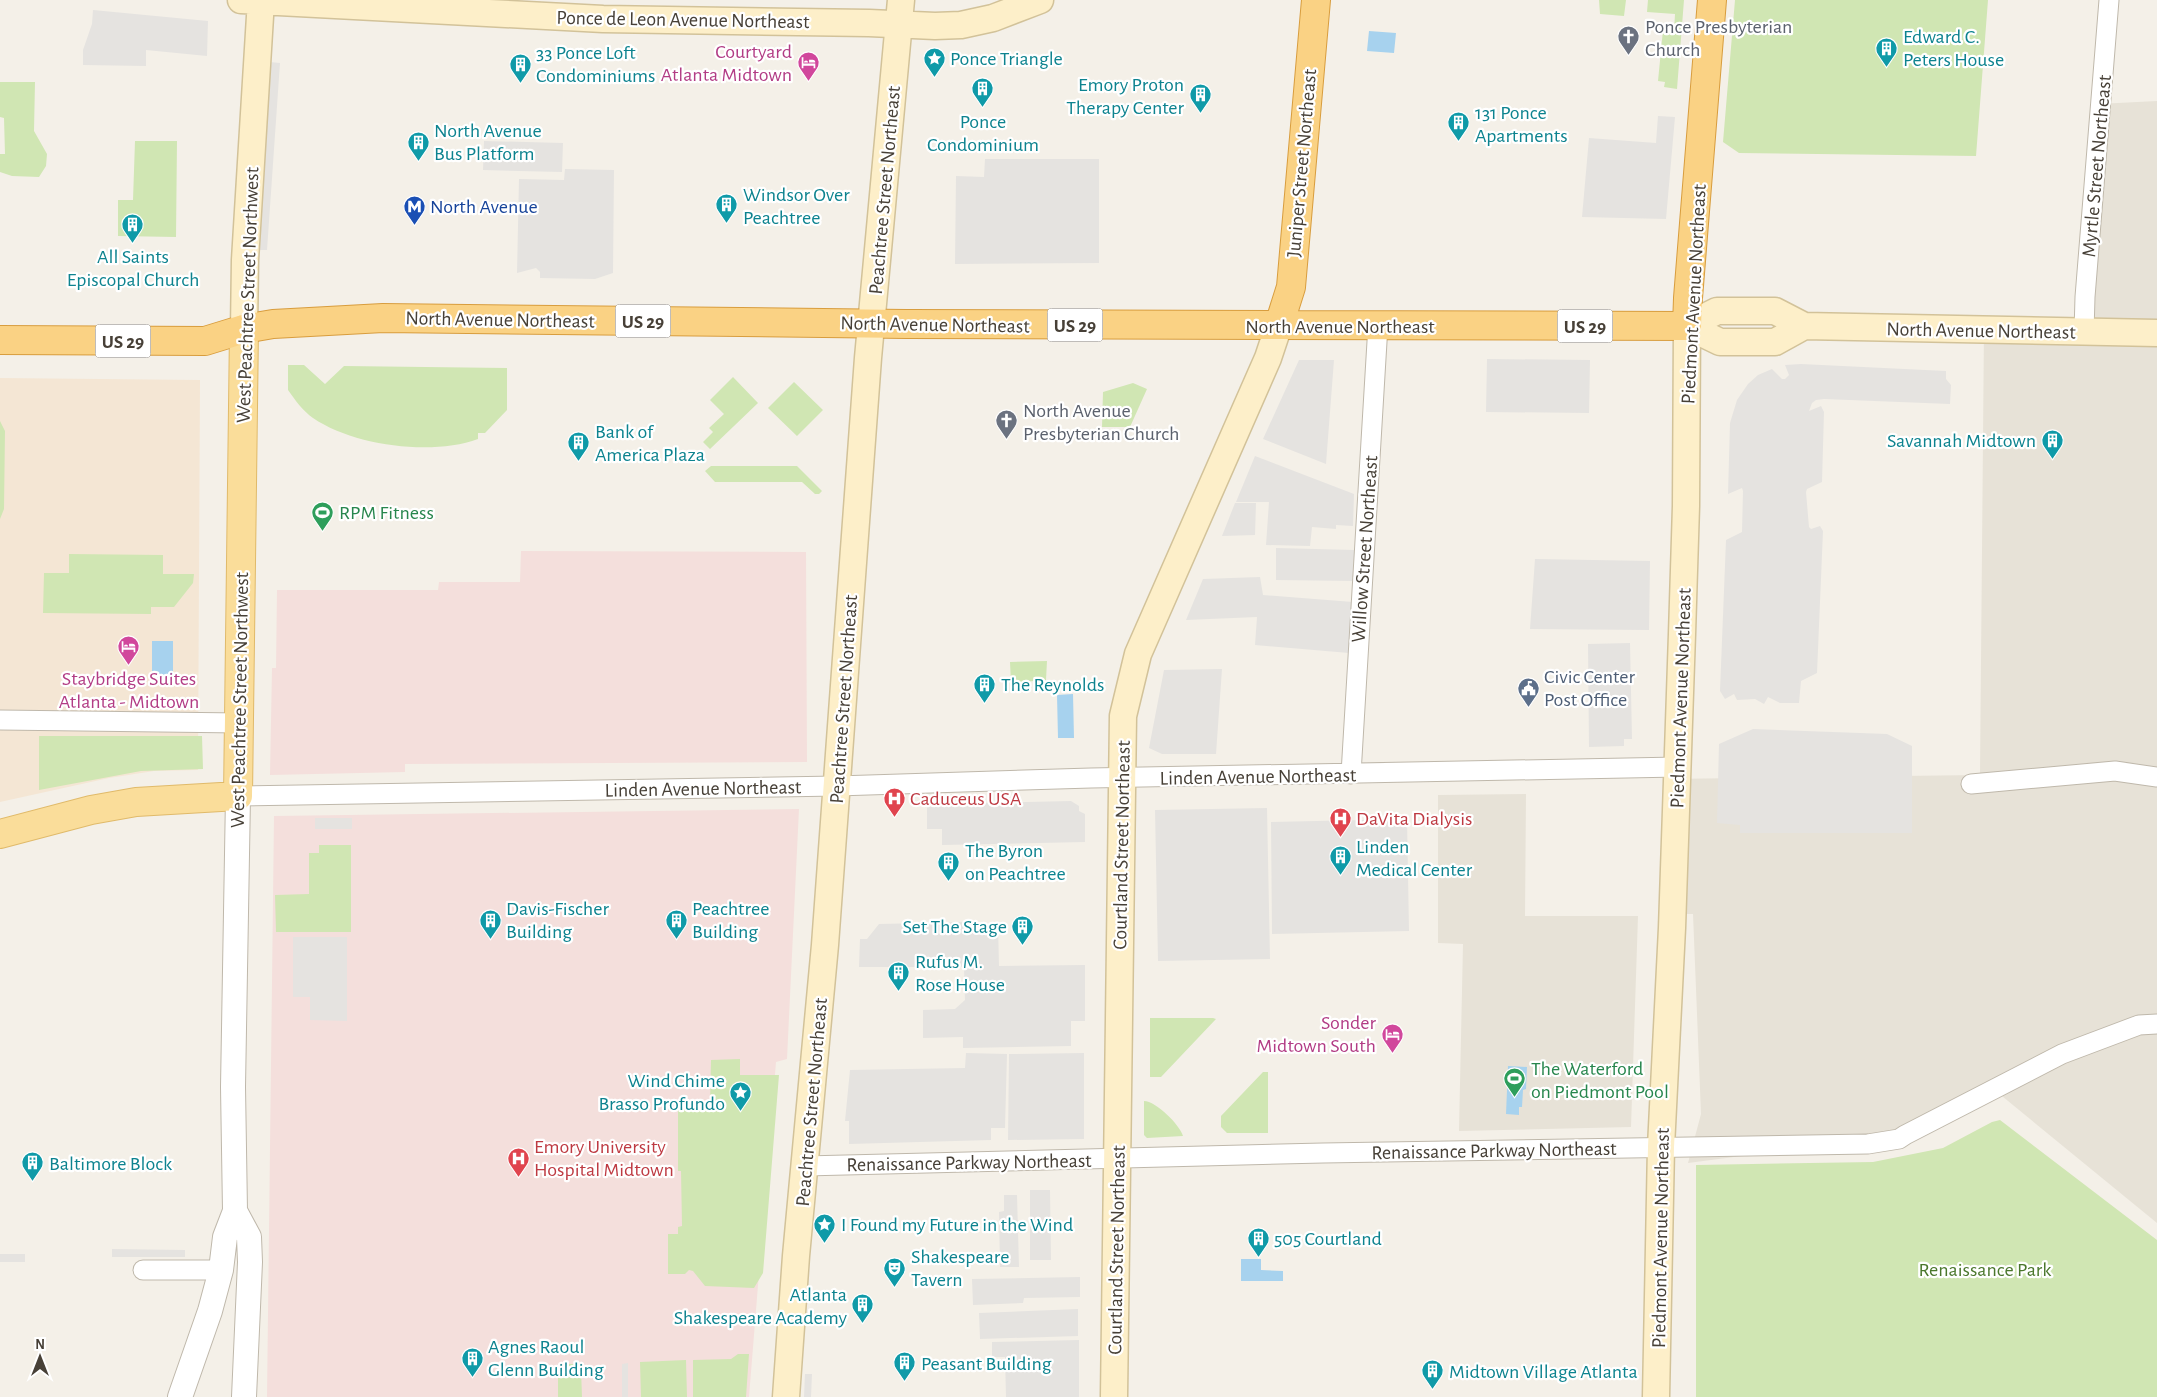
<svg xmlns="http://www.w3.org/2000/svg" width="2157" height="1397" viewBox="0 0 2157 1397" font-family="'Alegreya Sans',sans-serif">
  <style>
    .residential { fill: #e7e2d7 }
    .commercial { fill: #f4e6d4 }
    .medical { fill: #f4dfdc }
    .green { fill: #d0e6b3 }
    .parking { fill: #e5e3e0 }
    .water { fill: #a7d2ee }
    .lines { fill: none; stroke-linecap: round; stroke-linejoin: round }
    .minor-casing { stroke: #bfb8ab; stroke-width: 21 }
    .tertiary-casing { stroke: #bfb8ab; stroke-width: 26 }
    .secondary-casing { stroke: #d2c299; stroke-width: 29 }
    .primary-casing { stroke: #e0ba6a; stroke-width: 30 }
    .trunk-casing { stroke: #d89d3e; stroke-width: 30 }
    .minor { stroke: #fff; stroke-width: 19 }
    .tertiary { stroke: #fff; stroke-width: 24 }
    .secondary { stroke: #fdefc9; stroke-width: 26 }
    .primary { stroke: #fadd9a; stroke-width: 28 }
    .trunk { stroke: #fad284; stroke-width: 28 }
    .labels { text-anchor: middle; stroke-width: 4.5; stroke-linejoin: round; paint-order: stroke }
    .shield { fill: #fff; stroke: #7e7973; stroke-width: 1 }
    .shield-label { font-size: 19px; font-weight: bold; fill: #474037 }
    .street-label { font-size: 20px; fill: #474037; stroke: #fff }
    .worship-label { font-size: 20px; fill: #5b616d; stroke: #fff; text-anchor: start }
    .culture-label { font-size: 20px; fill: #0d838f; stroke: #fff; text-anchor: start }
    .hotel-label { font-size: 20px; fill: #b23c85; stroke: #fff; text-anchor: end }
    .transit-label { font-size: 20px; fill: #164399; stroke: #fff; text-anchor: start }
    .leisure-label { font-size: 20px; fill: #27864d; stroke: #fff; text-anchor: start }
    .service-label { font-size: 20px; fill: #4e5e75; stroke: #fff; text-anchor: start }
    .health-label { font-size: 20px; fill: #be3a42; stroke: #fff; text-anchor: start }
    .park-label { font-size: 20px; fill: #4a772c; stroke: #fff }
  </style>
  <rect width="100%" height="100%" fill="#f4f0e8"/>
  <!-- residential -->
  <path class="residential" d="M2157,101v1122l-160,-131 -57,32 -130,23 -122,16 13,-49 -8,-200h-30l4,-135 313,-4 4,-448h104l10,-223z
    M1526,794l-1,122h113l-7,211 -172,4 4,-187 -25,-1v-148z"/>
  <!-- commercial -->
  <path class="commercial" d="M0,378l200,2 -2,390 -44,1 -45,7 -109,24z"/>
  <!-- medical -->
  <path class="medical" d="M521,551l285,1 1,210 -402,2v8l-135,3 2,-107h4l1,-78h161l1,-8h81z
    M799,809l-12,250 -11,3 -27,335h-482l7,-581z"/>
  <!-- green -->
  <path class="green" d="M1599,0h27l-2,16 -24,-2z
    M1648,0h36l-7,89 -13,-2 1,-5 -7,-1 5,-51 11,1 1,-17 -28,-2z
    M1735,0h253l-12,156 -237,-3 -16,-11z
    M0,82h35l-1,49 13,23 -1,12 -7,11 -27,-1 -12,-4v-18h5l-1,-36 -4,-1z
    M135,141h42l-1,96 -58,-1v-36h15z
    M288,365h16l21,19 19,-18 163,2v42l-22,23h-7v6c-46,17 -124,7 -165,-21 -10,-7 -18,-18 -25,-28z
    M733,377l25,26 -48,46 -7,-7 10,-10 -4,-4 15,-14 -14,-14z
    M794,382l29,28 -26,26 -29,-28z
    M1133,383l14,6 -17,38h-28l1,-35z
    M0,421l5,10 -1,78 -4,10z
    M711,466h86l25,25 -3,3h-4l-13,-12h-87l-10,-11z
    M69,554l94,1v19h31l-1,9 -19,24h-23v7l-108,-1 1,-40h25z
    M1047,661l-1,19 -35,3 -1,-21z
    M39,736h163l1,33 -62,2 -102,19z
    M319,845h32v87h-75l-1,-37 34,-1v-41h10z
    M1150,1018h63l3,1 -55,58h-11z
    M740,1059v16h39l-16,198 -9,15 -49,-2 -12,-15 -4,-1 -4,4h-17v-40h10v-7l4,-1 -1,-55h-3v-66h32l1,-45z
    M1263,1072h5v61h-41l-6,-6v-11z
    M1144,1101c12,0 36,24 39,35l-36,2 -3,-3z
    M2000,1120l157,120v157h-461v-232l177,-3 70,-14 49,-26z
    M738,1354h11l-3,43h-53v-37l38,-1z
    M686,1360l1,37h-46l-1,-35z
    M566,1364h10l5,5 1,28h-24v-27l6,-2z"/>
  <!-- parking -->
  <path class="parking" d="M93,10l115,11 -1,35 -61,-6v16l-63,-1v-15l9,-26z
    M270,62l10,1 -13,187h-9z
    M1658,116l17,1 -9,102 -84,-2 7,-79 67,5z
    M484,141l79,2 -1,29 -79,-2z
    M985,159h114v104l-144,1 1,-88 28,1z
    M565,169l49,1 -1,103 -18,6 -55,-1v-6l-4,-4 -19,5 2,-94 45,1z
    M1487,359l103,1 -1,53 -103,-1z
    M1299,360h35l-8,104 -63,-25z
    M1801,364l145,7v8l5,6 -1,19 -126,-5 -8,1 -4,3 -3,8 12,-5 3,6 -2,70 -15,7 -1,3 3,35 2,2 9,-3 3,5 -6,142 -16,8 -2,22h-19l-12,-6 -4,7 -9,-5 -18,1 -3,-6 -9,5 -5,-8 6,-151 16,-8 1,-41 -1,-3 -14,6 2,-71 7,-23 11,-16 10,-9 14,-6 10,10h3l4,-4 -4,-10z
    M1255,456l99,38 -1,32 -17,-1v4l-24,-2 -2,19 -44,-1 3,-43h-33z
    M1235,503h21l-1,32 -33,1z
    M1276,548l79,2 -1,31 -78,-1z
    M1535,559l115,2 -1,69 -119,-1z
    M1260,577l3,18 90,7 -4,51 -94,-8 2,-28 -71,3 17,-41z
    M1630,643l2,96h-8v7l-35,1 -1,-103z
    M1222,669l-6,85h-54l-13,-6 15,-78z
    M1753,729l134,5 25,12v87h-172v-8l-23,-2 2,-79z
    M1071,801l8,5v5l6,3v28l-143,3v-16h-15v-25z
    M1267,808l3,151 -112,2 -3,-151z
    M315,818h37v11h-37z
    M1407,819l2,112 -137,3 -1,-112z
    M970,922l1,4 27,-1 1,41 86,-1v56h-14v25l-108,2v-11l-40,1v-28l32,-1 10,-9 -1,-33h-105l1,-28h7l12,-15z
    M293,937h54v84l-37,-1v-23h-17z
    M966,1053l41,1 -2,74h-14v12l-142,4v-23h-4l5,-51 115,-2z
    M1084,1053v86l-76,1 1,-86z
    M1030,1190h20l1,70h-21z
    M1004,1195h13l2,72h-19l-1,-55 5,-1z
    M112,1249l73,1v7h-73z
    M0,1254h25v8h-25z
    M1080,1277v20l-56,1 -1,5 -50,2 -1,-26z
    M1078,1309v27l-98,3 -1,-26z
    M1079,1340v57h-73l-1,-40h-13v-15z
    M628,1363v34h-6v-33z
    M805,1374h7l-1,23h-7z"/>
  <!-- water -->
  <path class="water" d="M1369,31l27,2 -2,20 -27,-2z
    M152,641h21v37h-21z
    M1073,694l1,44h-16l-1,-43z
    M1508,1066l19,1 -1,22 -3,1 -1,17h-3v8l-13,-1z
    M1241,1259h20v11l22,1v10h-42z"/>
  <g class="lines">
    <defs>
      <path id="minor" d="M2084,332l1,-35 24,-297
        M0,720l240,3
        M1351,774l27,-449
        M1971,784l144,-13 42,6
        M238,796l599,-10 254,-8 587,-11
        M805,1166l518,-13 545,-9 31,-5 6,-4 157,-81 77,-29 18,-1
        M143,1270h78"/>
      <path id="tertiary" d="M238,796l-5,291 2,124 14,26 1,25 -6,135
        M180,1397l30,-86 11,-41 4,-33 10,-26"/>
      <path id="secondary" d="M241,0l362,19 266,4 66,3 26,-1 32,-7 47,-18
        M1687,326l30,-15h58l29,15 353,7
        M1687,326l33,16h55l29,-16
        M244,329l1,-69 16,-260
        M786,1397l10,-141 29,-311 43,-587 33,-358
        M1114,1397l9,-681 15,-62 130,-296 11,-33
        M1656,1397l5,-250 11,-219 10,-294 4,-128 1,-180"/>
      <path id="primary" d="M0,834l91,-24 45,-8 102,-6 6,-467"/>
      <path id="trunk" d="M1279,325l12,-38 25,-287
        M0,340l205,1 39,-12 29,-5 110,-6 523,6 781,2 1,-28 24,-298"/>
    </defs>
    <!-- minor casing -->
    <use href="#minor" class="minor-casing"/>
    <!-- tertiary casing -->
    <use href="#tertiary" class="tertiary-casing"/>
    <!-- secondary casing -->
    <use href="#secondary" class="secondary-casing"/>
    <!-- primary casing -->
    <use href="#primary" class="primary-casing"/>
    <!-- trunk casing -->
    <use href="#trunk" class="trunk-casing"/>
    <!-- minor -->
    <use href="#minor" class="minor"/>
    <!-- tertiary -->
    <use href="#tertiary" class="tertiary"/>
    <!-- secondary -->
    <use href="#secondary" class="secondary"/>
    <!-- primary -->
    <use href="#primary" class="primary"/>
    <!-- trunk -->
    <use href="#trunk" class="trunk"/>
  </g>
  <!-- icons -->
  <defs>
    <symbol id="church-pin" viewBox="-11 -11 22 30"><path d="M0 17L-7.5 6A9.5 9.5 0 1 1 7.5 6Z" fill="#6b7280" stroke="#fff"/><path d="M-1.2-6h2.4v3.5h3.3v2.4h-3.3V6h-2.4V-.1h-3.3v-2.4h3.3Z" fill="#fff"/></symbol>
    <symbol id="building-pin" viewBox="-11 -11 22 30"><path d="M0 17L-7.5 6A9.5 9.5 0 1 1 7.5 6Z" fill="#0f9aa8" stroke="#fff"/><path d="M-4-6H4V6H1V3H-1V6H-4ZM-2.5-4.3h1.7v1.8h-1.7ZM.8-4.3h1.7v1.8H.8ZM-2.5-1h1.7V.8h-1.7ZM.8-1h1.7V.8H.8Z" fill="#fff"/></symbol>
    <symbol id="sight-pin" viewBox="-11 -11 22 30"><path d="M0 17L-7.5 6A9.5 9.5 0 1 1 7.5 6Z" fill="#0f9aa8" stroke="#fff"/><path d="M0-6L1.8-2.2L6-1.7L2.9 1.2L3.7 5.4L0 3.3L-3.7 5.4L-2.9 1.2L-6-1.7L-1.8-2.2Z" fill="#fff"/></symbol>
    <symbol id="hotel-pin" viewBox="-11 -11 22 30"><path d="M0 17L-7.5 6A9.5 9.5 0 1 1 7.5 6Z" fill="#d1479c" stroke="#fff"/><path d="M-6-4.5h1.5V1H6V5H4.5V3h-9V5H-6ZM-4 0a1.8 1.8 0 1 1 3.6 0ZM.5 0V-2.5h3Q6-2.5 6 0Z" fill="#fff"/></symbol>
    <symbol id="metro-pin" viewBox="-11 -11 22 30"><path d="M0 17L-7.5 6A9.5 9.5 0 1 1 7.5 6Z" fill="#1a4fb4" stroke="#fff"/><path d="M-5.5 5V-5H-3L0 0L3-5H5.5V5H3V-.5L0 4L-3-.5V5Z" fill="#fff"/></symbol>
    <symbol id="stadium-pin" viewBox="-11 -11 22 30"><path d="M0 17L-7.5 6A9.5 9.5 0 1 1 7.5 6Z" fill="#2e9e5b" stroke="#fff"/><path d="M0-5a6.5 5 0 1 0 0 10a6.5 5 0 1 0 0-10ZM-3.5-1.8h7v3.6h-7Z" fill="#fff"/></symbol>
    <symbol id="civic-pin" viewBox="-11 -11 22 30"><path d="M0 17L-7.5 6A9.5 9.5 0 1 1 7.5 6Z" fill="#5c6f8a" stroke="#fff"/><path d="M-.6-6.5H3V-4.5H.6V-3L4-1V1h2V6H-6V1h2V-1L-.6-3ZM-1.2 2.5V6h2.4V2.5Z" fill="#fff"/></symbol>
    <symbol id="hospital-pin" viewBox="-11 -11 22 30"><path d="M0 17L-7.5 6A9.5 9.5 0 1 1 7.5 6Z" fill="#e0444e" stroke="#fff"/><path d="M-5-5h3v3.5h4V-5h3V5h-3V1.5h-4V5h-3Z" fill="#fff"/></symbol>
    <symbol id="theatre-pin" viewBox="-11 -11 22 30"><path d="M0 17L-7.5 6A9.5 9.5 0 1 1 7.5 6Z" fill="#0f9aa8" stroke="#fff"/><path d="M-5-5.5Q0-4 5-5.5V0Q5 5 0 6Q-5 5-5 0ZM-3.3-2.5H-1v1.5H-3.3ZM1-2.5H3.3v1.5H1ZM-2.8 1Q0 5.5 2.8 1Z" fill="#fff"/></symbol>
  </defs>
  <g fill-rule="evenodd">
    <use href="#church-pin" x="1616" y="24" width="25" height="34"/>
    <use href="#building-pin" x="1874" y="36" width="25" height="34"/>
    <use href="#sight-pin" x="922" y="46" width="25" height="34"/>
    <use href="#hotel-pin" x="796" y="50" width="25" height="34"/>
    <use href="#building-pin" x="508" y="52" width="25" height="34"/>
    <use href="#building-pin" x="970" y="76" width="25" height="34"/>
    <use href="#building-pin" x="1188" y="82" width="25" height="34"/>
    <use href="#building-pin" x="1446" y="110" width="25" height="34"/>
    <use href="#building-pin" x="406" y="130" width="25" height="34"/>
    <use href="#building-pin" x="714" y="192" width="25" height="34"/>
    <use href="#metro-pin" x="402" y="194" width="25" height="34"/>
    <use href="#building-pin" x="120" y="212" width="25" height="34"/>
    <use href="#church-pin" x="994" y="408" width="25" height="34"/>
    <use href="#building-pin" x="2040" y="428" width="25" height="34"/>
    <use href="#building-pin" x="566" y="430" width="25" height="34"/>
    <use href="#stadium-pin" x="310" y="500" width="25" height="34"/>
    <use href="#hotel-pin" x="116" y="634" width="25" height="34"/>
    <use href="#building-pin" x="972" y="672" width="25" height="34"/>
    <use href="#civic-pin" x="1516" y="676" width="25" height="34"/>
    <use href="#hospital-pin" x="882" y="786" width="25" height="34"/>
    <use href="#hospital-pin" x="1328" y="806" width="25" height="34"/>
    <use href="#building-pin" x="1328" y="844" width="25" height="34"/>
    <use href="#building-pin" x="936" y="850" width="25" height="34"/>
    <use href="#building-pin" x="478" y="908" width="25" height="34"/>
    <use href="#building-pin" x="664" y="908" width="25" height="34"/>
    <use href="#building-pin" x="1010" y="914" width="25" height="34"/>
    <use href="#building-pin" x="886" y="960" width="25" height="34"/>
    <use href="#hotel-pin" x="1380" y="1022" width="25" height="34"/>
    <use href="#stadium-pin" x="1502" y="1066" width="25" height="34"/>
    <use href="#sight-pin" x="728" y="1080" width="25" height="34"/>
    <use href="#hospital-pin" x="506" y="1146" width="25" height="34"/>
    <use href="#building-pin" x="20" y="1150" width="25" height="34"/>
    <use href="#sight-pin" x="812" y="1212" width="25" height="34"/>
    <use href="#building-pin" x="1246" y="1226" width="25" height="34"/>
    <use href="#theatre-pin" x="882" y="1256" width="25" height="34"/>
    <use href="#building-pin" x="850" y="1292" width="25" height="34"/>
    <use href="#building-pin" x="460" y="1346" width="25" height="34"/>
    <use href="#building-pin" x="892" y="1350" width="25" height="34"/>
    <use href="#building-pin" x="1420" y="1358" width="25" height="34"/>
  </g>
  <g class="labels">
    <!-- shield labels -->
    <g class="shield">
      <rect x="615.5" y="304.5" width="55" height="33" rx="4"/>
      <rect x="1047.5" y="308.5" width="55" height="33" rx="4"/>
      <rect x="1557.5" y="309.5" width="55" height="33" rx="4"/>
      <rect x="95.5" y="324.5" width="55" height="33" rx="4"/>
    </g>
    <g class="shield-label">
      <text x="643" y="328">US 29</text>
      <text x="1075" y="332">US 29</text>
      <text x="1585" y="333">US 29</text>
      <text x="123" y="348">US 29</text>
    </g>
    <!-- street labels -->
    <g class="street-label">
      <text transform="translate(683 19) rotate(1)" y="7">Ponce de Leon Avenue Northeast</text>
      <text transform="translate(1301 163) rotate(-85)" y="7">Juniper Street Northeast</text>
      <text transform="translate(2096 166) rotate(-85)" y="7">Myrtle Street Northeast</text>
      <text transform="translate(884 190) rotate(-85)" y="7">Peachtree Street Northeast</text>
      <text transform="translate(1693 294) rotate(-87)" y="7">Piedmont Avenue Northeast</text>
      <text transform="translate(247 295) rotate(-88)" y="7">West Peachtree Street Northwest</text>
      <text transform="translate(500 319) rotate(1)" y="7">North Avenue Northeast</text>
      <text transform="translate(935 324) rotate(1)" y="7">North Avenue Northeast</text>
      <text x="1340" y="333">North Avenue Northeast</text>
      <text transform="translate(1981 330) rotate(1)" y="7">North Avenue Northeast</text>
      <text transform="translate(1364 549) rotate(-86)" y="7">Willow Street Northeast</text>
      <text transform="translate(1680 698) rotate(-88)" y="7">Piedmont Avenue Northeast</text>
      <text transform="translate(843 699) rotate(-86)" y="7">Peachtree Street Northeast</text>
      <text transform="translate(239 700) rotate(-89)" y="7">West Peachtree Street Northwest</text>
      <text transform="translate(1258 776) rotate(-1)" y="7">Linden Avenue Northeast</text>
      <text transform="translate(703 788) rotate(-1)" y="7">Linden Avenue Northeast</text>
      <text transform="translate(1121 845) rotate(-89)" y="7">Courtland Street Northeast</text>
      <text transform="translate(811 1102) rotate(-85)" y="7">Peachtree Street Northeast</text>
      <text transform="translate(1494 1150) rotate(-1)" y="7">Renaissance Parkway Northeast</text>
      <text transform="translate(969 1162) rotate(-1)" y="7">Renaissance Parkway Northeast</text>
      <text transform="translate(1660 1238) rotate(-89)" y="7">Piedmont Avenue Northeast</text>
      <text transform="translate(1116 1250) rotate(-89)" y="7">Courtland Street Northeast</text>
    </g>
    <!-- worship labels -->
    <g class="worship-label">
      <text x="1645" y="33">Ponce Presbyterian<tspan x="1645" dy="23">Church</tspan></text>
      <text x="1023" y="417">North Avenue<tspan x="1023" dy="23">Presbyterian Church</tspan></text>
    </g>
    <!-- culture labels -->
    <g class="culture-label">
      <text x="1903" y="43">Edward C.<tspan x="1903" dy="23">Peters House</tspan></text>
      <text x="536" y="59">33 Ponce Loft<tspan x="536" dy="23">Condominiums</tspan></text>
      <text x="950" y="65">Ponce Triangle</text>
      <text x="1184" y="91" text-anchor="end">Emory Proton<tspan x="1184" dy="23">Therapy Center</tspan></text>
      <text x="1475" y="119">131 Ponce<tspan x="1475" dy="23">Apartments</tspan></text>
      <text x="983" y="128" text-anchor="middle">Ponce<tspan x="983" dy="23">Condominium</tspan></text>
      <text x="434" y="137">North Avenue<tspan x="434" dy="23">Bus Platform</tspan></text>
      <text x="743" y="201">Windsor Over<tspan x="743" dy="23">Peachtree</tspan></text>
      <text x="133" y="263" text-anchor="middle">All Saints<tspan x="133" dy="23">Episcopal Church</tspan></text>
      <text x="595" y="438">Bank of<tspan x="595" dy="23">America Plaza</tspan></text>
      <text x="2036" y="447" text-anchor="end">Savannah Midtown</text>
      <text x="1001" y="691">The Reynolds</text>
      <text x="1356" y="853">Linden<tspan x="1356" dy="23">Medical Center</tspan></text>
      <text x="965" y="857">The Byron<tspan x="965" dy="23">on Peachtree</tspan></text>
      <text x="506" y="915">Davis-Fischer<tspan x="506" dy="23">Building</tspan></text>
      <text x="692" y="915">Peachtree<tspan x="692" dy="23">Building</tspan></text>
      <text x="1007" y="933" text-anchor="end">Set The Stage</text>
      <text x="915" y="968">Rufus M.<tspan x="915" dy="23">Rose House</tspan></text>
      <text x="725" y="1087" text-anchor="end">Wind Chime<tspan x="725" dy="23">Brasso Profundo</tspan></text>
      <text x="49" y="1170">Baltimore Block</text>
      <text x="841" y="1231">I Found my Future in the Wind</text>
      <text x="1274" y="1245">505 Courtland</text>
      <text x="911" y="1263">Shakespeare<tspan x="911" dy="23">Tavern</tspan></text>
      <text x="847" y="1301" text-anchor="end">Atlanta<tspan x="847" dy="23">Shakespeare Academy</tspan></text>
      <text x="488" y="1353">Agnes Raoul<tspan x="488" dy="23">Glenn Building</tspan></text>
      <text x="921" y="1370">Peasant Building</text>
      <text x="1449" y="1378">Midtown Village Atlanta</text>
    </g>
    <!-- hotel labels -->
    <g class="hotel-label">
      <text x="792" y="58">Courtyard<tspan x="792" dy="23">Atlanta Midtown</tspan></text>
      <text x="129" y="685" text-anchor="middle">Staybridge Suites<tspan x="129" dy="23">Atlanta - Midtown</tspan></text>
      <text x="1376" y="1029">Sonder<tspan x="1376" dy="23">Midtown South</tspan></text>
    </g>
    <!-- transit labels -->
    <g class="transit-label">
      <text x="430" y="213">North Avenue</text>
    </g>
    <!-- leisure labels -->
    <g class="leisure-label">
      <text x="339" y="519">RPM Fitness</text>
      <text x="1531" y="1075">The Waterford<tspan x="1531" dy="23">on Piedmont Pool</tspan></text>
    </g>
    <!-- service labels -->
    <g class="service-label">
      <text x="1544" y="683">Civic Center<tspan x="1544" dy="23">Post Office</tspan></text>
    </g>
    <!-- health labels -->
    <g class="health-label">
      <text x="910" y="805">Caduceus USA</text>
      <text x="1356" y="825">DaVita Dialysis</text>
      <text x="534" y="1153">Emory University<tspan x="534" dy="23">Hospital Midtown</tspan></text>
    </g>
    <!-- park labels -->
    <g class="park-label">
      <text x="1985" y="1276">Renaissance Park</text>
    </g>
  </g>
  <!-- north arrow -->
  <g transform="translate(40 1357)" stroke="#ffffff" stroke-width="4" paint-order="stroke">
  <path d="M0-4L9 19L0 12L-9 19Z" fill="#474037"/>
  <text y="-8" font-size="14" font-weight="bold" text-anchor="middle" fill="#474037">N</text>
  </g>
</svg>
